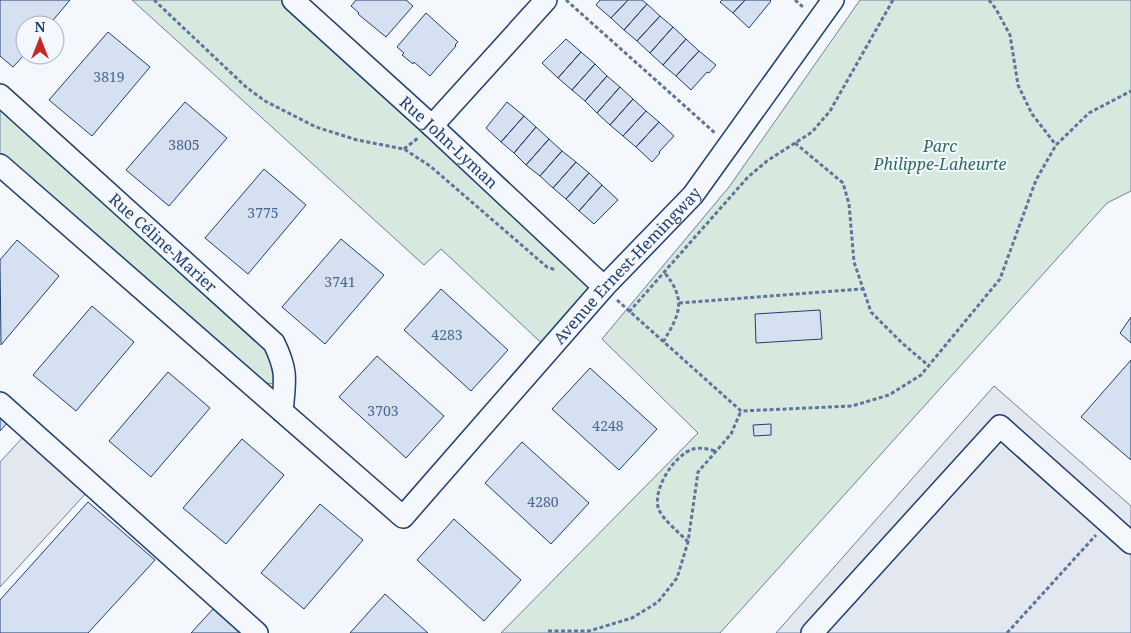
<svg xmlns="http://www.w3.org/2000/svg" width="1131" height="633" viewBox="0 0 1131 633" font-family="'Noto Serif',serif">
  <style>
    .green { fill: #d7e8df; stroke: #687fa3 }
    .parking { fill: #e3e8f0; stroke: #687fa3 }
    .building { fill: #d5e0f0; stroke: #1d3f73 }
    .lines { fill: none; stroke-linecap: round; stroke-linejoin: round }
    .minor-casing { stroke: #1d3f73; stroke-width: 24 }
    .path { stroke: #5e769c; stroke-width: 3; stroke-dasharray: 4 2.5; stroke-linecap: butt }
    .minor { stroke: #f4f7fb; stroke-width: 21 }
    .labels { text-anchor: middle; stroke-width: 4; stroke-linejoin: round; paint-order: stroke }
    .number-label { font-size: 14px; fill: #4b6792 }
    .street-label { font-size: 16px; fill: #1d3f73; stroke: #f4f7fb }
    .park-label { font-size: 16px; font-style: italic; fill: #2c6c60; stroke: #f4f7fb }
  </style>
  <rect width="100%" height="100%" fill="#f4f7fb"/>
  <!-- green -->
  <path class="green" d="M132,0h159l313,287 -55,63 -108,-101 -17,16z
    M860,0h271v191l-24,12 -387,430h-219l197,-200 -96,-94 127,-152z
    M0,105l269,241 8,34 -6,4 -12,-3 -259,-224z"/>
  <!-- parking -->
  <path class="parking" d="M994,386l137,120v127h-355z
    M26,434l62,57 -88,96v-125z"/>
  <!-- building -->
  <path class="building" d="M0,0h70l-21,25h-24v29l-12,13 -13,-11z
    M356,0h50l7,6 -27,31 -28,-23 1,-1 -8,-7z
    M600,0h28l-17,18 -15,-13z
    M628,0h14l5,4 -23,26 -13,-12z
    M722,0h23l-12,13 -13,-11z
    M745,0h25l1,1 -22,27 -16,-15z
    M647,4l13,12 -23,25 -13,-11z
    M426,13l32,29 -3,3 1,1 -26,30 -16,-14 -1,2 -11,-9 2,-2 -7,-6z
    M660,16l13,11 -23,26 -13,-12z
    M673,27l13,12 -23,26 -13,-12z
    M108,32l42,35 -58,69 -43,-36z
    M566,39l15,13 -23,26 -16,-15z
    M686,39l13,12 -23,25 -13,-11z
    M699,51l17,14 -7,8 -2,-1 -16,18 -15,-14z
    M581,52l14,12 -23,26 -14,-12z
    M595,64l12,12 -22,25 -13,-11z
    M607,76l13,11 -23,26 -12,-12z
    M620,87l13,12 -23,26 -13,-12z
    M633,99l13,12 -23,25 -13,-11z
    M185,102l42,36 -58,68 -43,-36z
    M507,102l17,14 -23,26 -15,-14z
    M646,111l13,11 -23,25 -13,-11z
    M524,116l12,11 -22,26 -13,-11z
    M659,122l15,14 -15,16 1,1 -8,9 -16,-15z
    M536,127l13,12 -23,26 -12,-12z
    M549,139l13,12 -22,25 -14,-11z
    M562,151l14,11 -23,26 -13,-12z
    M576,162l13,11 -23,26 -13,-11z
    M264,169l42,36 -58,69 -43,-36z
    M589,173l13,12 -23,26 -13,-12z
    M602,185l16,15 -24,24 -15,-13z
    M341,239l43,36 -59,69 -43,-37z
    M17,240l42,36 -58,69 -1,-85z
    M441,289l67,61 -37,41 -67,-61z
    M92,306l42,36 -58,69 -43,-36z
    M820,310l2,29 -66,4 -1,-29z
    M1131,317v26l-11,-10z
    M377,356l67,60 -38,42 -67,-61z
    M1131,360v100l-50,-43z
    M590,368l67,61 -38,41 -67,-61z
    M168,372l42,36 -59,69 -42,-36z
    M0,414l9,7 -9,10z
    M771,424v11l-17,1 -1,-11z
    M242,439l42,36 -58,69 -43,-36z
    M522,442l67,61 -38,41 -66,-61z
    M88,502l67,58 -67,73h-88v-33z
    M320,504l43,36 -59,69 -43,-36z
    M454,519l67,61 -37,41 -67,-61z
    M385,594l43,39h-78z
    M213,609l27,24h-49z"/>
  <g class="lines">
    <defs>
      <g id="minor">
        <path id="s1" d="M293,0l139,126 172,161"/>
        <path id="s2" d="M0,95l274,248c14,29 11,37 8,68"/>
        <path d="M432,126l114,-126"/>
        <path id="s3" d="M0,165l403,352 201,-230 89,-92 140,-195"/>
        <path d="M0,403l257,230"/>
        <path d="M812,633l188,-207 131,117"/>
      </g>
    </defs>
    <!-- minor casing -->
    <use href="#minor" class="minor-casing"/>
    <!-- path -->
    <path class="path" d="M154,0l92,87 19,14 51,26 41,13 47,9 26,17 117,101 9,3
      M566,0l149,133
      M795,0l9,8
      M989,0l7,9 14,26 8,50 14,29 24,31
      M795,143l48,40 6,21 5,58 17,50 31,31 27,23
      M404,149l14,-11
      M617,300l124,111 111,-5 37,-11 32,-20 79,-96 36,-99 20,-35 33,-32 42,-22
      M679,303l183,-14
      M629,312l119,-135 19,-16 45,-29 18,-21 63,-111
      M663,342c17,-28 24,-42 1,-70
      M688,542c-9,-10 -23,-20 -29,-32 -8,-19 15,-55 34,-61 7,-2 15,0 23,2
      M548,631h41l43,-13 26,-16 19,-24 11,-36 10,-70 33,-38 10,-23
      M1007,633l89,-98"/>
    <!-- minor -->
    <use href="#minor" class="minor"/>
  </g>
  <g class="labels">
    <!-- number labels -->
    <g class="number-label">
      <text x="109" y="82">3819</text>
      <text x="184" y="150">3805</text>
      <text x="263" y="218">3775</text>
      <text x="340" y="287">3741</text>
      <text x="447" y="340">4283</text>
      <text x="383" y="416">3703</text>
      <text x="608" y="431">4248</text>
      <text x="543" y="507">4280</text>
    </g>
    <!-- street labels -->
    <g class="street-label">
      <text dy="6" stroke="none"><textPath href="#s1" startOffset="211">Rue John-Lyman</textPath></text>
      <text dy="6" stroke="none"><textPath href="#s2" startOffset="220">Rue Céline-Marier</textPath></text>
      <text dy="6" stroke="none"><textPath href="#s3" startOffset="872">Avenue Ernest-Hemingway</textPath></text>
    </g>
    <!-- park labels -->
    <g class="park-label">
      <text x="940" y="152">Parc<tspan x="940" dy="18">Philippe-Laheurte</tspan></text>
    </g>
  </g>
  <!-- north arrow -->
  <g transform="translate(40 40)"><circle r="24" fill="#f4f7fb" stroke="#9eadc5"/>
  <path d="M0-4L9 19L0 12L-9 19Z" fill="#c62828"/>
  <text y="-8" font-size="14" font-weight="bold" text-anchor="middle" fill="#1d3f73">N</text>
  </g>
</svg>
